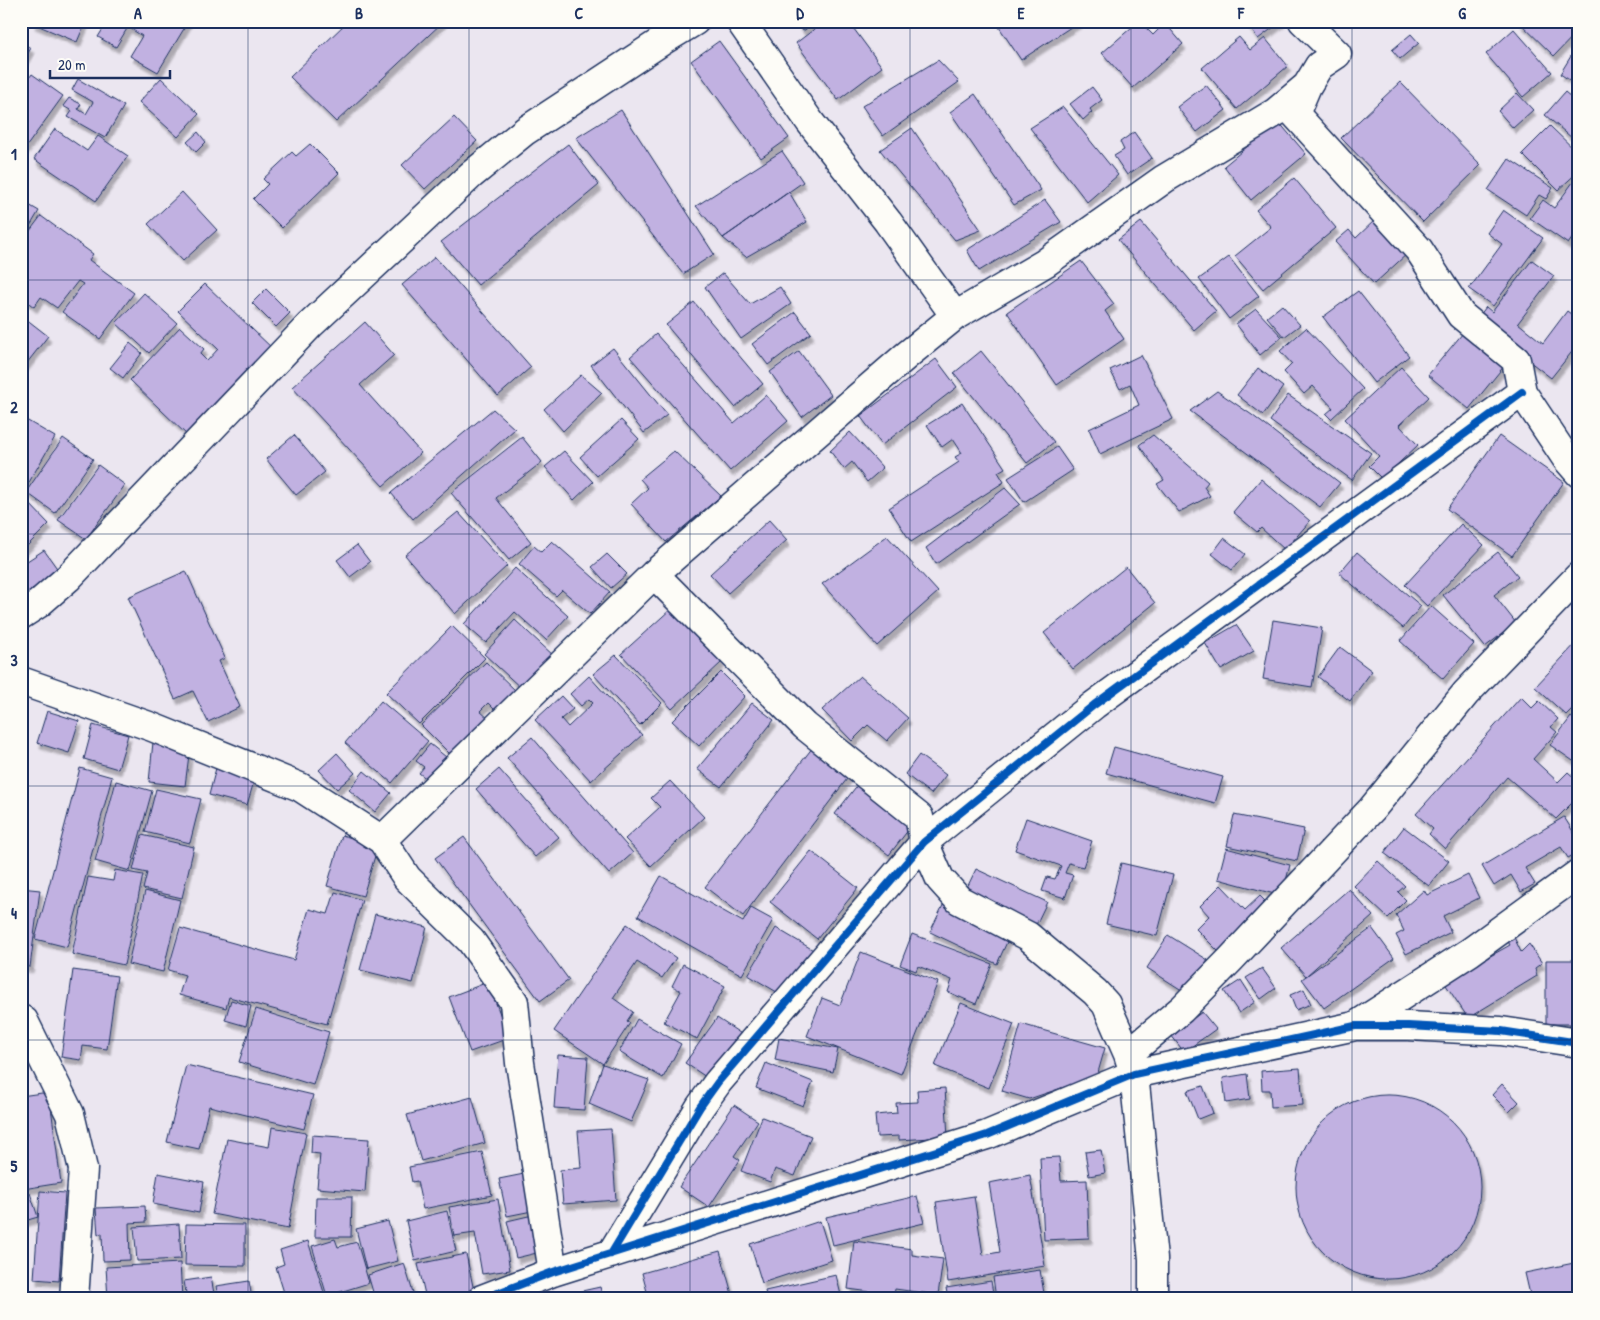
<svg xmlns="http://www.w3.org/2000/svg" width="1600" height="1320" viewBox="0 0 1600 1320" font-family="'Patrick Hand',sans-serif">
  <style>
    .building { fill: #c1b1e1; stroke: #1b2f5e; filter: url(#shadow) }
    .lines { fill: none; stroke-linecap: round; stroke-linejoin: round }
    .minor-casing { stroke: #1b2f5e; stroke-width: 31 }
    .minor { stroke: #fdfcf7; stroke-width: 28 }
    .cycleway-casing { stroke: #fdfcf7; stroke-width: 11 }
    .cycleway { stroke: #0057b8; stroke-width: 8 }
    .grid { fill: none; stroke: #1b2f5e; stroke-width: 1; stroke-opacity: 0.55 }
    .neatline { fill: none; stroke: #1b2f5e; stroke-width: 2 }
    .grid-label { font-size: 16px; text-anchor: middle; font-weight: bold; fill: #1b2f5e }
  </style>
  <defs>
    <filter id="shadow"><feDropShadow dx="3" dy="5.5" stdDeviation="1" flood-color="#0004"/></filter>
  </defs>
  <rect width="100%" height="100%" fill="#ebe6f0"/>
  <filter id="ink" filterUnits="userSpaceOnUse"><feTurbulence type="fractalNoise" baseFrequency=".02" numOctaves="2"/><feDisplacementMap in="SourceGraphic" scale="10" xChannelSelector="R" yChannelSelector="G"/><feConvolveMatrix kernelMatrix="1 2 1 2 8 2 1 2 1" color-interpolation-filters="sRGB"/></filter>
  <g filter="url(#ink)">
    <!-- building -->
    <path class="building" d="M33,21h53l-9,21 -45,-19z
      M108,21h79l1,1 -30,50 -28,-16 12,-20 -14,-9 -12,20 -18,-10z
      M348,21h96l-108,101 -46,-45z
      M796,21h22l-15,10z
      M825,21h23l34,46 -44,33 -42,-57z
      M1008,21h72l-59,39 -22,-33z
      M1139,21l14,14 12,-12 18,21 -50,44 -31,-35z
      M1245,21h37l-24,18z
      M1518,21h50l10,10 -24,25z
      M1514,29l38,43 -29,25 -37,-43z
      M1411,34l8,9 -19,16 -8,-9z
      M1239,37l11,13 15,-12 23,28 -51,43 -35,-41z
      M719,41l70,97 -28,20 -70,-97z
      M21,43l10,5 -10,17z
      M1579,43v43l-19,-12z
      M938,60l21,22 -76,54 -21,-30z
      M32,74l31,22 -42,58v-65z
      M161,78l38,36 -21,23 -39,-35z
      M78,79l46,27 -19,32 -37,-21 4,-6 -9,-5 6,-8 12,6 -3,5 8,5 7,-12 -21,-12z
      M1400,82l81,83 -58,57 -82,-84z
      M1206,85l20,25 -29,22 -20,-25z
      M1092,87l10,13 -12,9 2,3 -9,8 -13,-16z
      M1565,92l14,12v40l-34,-29z
      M1517,93l16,17 -20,18 -15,-17z
      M975,94l66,96 -27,15 -64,-93z
      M1063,107l55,68 -31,27 -57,-74z
      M621,110l93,144 -31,20 -107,-136z
      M454,117l23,24 -52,48 -23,-24z
      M1278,121l28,33 -55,46 -27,-34z
      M1550,126l29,28v17l-21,19 -36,-36z
      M912,128l69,102 -26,10 -75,-90z
      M55,129l32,22 11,-15 30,20 -32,45 -62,-42z
      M198,132l8,10 -10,10 -9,-10z
      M1134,132l18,26 -25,17 -13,-19 10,-6 -4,-8z
      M310,144l29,29 -57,55 -29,-29 15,-15 -5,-5 29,-27 4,4z
      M568,144l31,41 -121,100 -37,-43z
      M782,151l21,31 -80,56 -27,-32z
      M1509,159l44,29 -7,11 -7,-4 -13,20 -38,-25z
      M1579,174v55l-11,15 -38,-26 13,-18 11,8z
      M1294,178l42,50 -73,61 -28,-33 36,-29 -15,-17z
      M182,192l35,38 -34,31 -35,-37z
      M789,192l18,30 -61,35 -23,-19z
      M1045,200l16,22 -82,49 -12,-21z
      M22,201l17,10 -13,22 -5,-3z
      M1503,210l40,28 -50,68 -24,-17 33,-45 -15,-11z
      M41,216l52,38 -4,6 45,33 -34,46 -38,-27 21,-28 -5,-3 -21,27 -16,-11 -7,10 -13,-10v-58l2,1z
      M1376,219l32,34 -34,31 -39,-42 14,-12 7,8z
      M1141,222l75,89 -22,19 -76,-90z
      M435,257l96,110 -33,29 -96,-111z
      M1229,257l30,39 -30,23 -30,-40z
      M1532,260l22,16 -36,47 25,20 24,-32 12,9v23l-28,35 -75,-58 10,-13 6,5z
      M1081,261l33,43 -9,7 19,28 -67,46 -50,-73z
      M723,273l27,31 30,-17 11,17 -50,35 -36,-52z
      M205,284l69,66 -84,88 -60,-58 50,-53 24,22 -4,5 7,7 11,-12 -40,-38z
      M266,289l24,24 -14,14 -24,-24z
      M1358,291l51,65 -35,27 -51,-66z
      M144,293l33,30 -28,30 -33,-30z
      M694,302l69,82 -28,23 -69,-82z
      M1282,305l18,20 -16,12 -17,-20z
      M1256,309l26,28 -22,18 -24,-31z
      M795,312l16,21 -43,32 -16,-21z
      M21,315l27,21 -25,32 -2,-1z
      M365,322l29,33 -34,30 61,68 -38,33 -91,-99z
      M1468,327l41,33 -40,49 -41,-34z
      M1306,328l57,61 -32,30 -5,-5 7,-6 -20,-22 -9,8 -20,-22 8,-8 -12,-13z
      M656,334l78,89 32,-28 22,26 -58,50 -100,-114z
      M130,343l12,10 -19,25 -13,-10z
      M613,348l54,67 -23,18 -53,-68z
      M799,351l32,44 -29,22 -32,-45z
      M981,351l73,91 -27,21 -73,-90z
      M1141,355l32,64 -73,35 -11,-25 50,-24 -9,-21 -10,5 -10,-19z
      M936,359l21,28 -75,58 -22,-29z
      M1401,367l28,30 -30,28 19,20 -36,34 -13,-13 10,-10 -34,-37z
      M1258,368l25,19 -20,28 -26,-20z
      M581,375l21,18 -39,38 -19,-22z
      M1217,391l35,24 88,68 -20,24 -130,-96z
      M1288,395l83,58 -19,27 -82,-59z
      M962,403l43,65 -7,4 6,10 -93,60 -22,-34 70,-46 -4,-5 7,-4 -9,-14 -11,8 -15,-22z
      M493,409l22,20 -102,90 -22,-26z
      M21,417l34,20 -31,54 -3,-1z
      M621,420l18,19 -42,37 -17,-19z
      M850,432l33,36 -16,14 -15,-20 -8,7 -14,-18z
      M294,435l31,37 -29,23 -30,-36z
      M1153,435l55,47 -4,5 6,9 -31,16 -22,-28 7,-4 -25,-35z
      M1499,436l65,46 -52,74 -65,-47z
      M522,437l20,25 -46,36 35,44 -22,18 -58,-67z
      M63,438l30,21 -38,54 -29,-21z
      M1057,447l16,23 -49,32 -16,-24z
      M564,451l29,31 -19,18 -29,-33z
      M674,451l47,45 -55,46 -35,-38 17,-16 -8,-9z
      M98,465l27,20 -39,54 -28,-19z
      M1261,479l49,42 -25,29 -24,-22 -4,4 -24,-20z
      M1005,488l15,16 -84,60 -10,-16z
      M27,501l22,23 -28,28v-45z
      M458,512l49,54 -52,48 -50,-59z
      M769,520l18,20 -59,53 -18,-19z
      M1461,524l23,21 -57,61 -22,-21z
      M887,536l51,56 -61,54 -55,-62z
      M1224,538l21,16 -13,16 -20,-16z
      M552,541l58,51 -20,22 -28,-24 -6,6 -37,-32 15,-18 7,6z
      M357,545l13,17 -20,15 -13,-17z
      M44,550l17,24 -34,23 -6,-9v-23z
      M1357,552l64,54 -18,22 -64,-55z
      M1498,552l20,24 -24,19 22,28 -31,24 -42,-52z
      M607,554l20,20 -16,14 -19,-21z
      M1126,567l29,36 -82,66 -29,-36z
      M515,568l53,48 -22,24 -31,-28 -29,31 -22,-19z
      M186,571l39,87 -6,3 21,46 -32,15 -15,-31 -18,8 -47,-102z
      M1431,606l43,38 -31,35 -43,-38z
      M672,608l50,54 -50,47 -51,-55z
      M515,620l39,36 -31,34 -39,-36z
      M1273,620l49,8 -10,59 -49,-8z
      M1236,625l18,26 -33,19 -16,-27z
      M452,626l33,32 -66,66 -33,-31z
      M1579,640v62l-13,13 -31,-28z
      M1340,647l32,24 -22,30 -32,-24z
      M616,655l46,48 -22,22 -47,-51z
      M486,662l31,30 -20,20 -9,-9 -8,8 9,8 -37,37 -31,-31z
      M721,672l24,24 -46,50 -27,-25z
      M589,676l53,59 -51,46 -56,-61 26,-24 12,13 -12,10 7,8 25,-24 -4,-4 -8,7 -11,-12z
      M860,676l48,42 -21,23 -19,-16 -16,16 -30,-31z
      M1521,697l11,11 7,-7 19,18 -7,8 6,5 -24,27 25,23 10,-10 11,10v14l-23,23 -49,-42 -62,72 -16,-15 4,-5 -17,-15z
      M381,701l47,40 -36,42 -47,-40z
      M752,703l22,17 -53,67 -24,-18z
      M47,711l32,10 -10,32 -32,-10z
      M1571,717l8,5v43l-29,-20z
      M93,725l35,10 -10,34 -34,-10z
      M532,737l101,116 -24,21 -102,-116z
      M153,742l37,5 -5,39 -36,-4z
      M430,744l21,17 -19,22 -13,-10 5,-6 -8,-6z
      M813,747l37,28 -107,141 -38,-29z
      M1114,747l109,30 -8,26 -109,-30z
      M337,753l18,20 -18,16 -18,-19z
      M919,755l27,20 -15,19 -26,-20z
      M80,768l32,9 -45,170 -32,-8z
      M216,768l39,10 -8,27 -38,-10z
      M499,769l60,68 -24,20 -59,-68z
      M364,771l27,22 -16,19 -26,-22z
      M862,779l54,41 -27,35 -54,-41z
      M116,781l36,10 -22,80 -35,-10z
      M670,781l34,36 -53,49 -26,-27 35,-32 -9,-9z
      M156,789l45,10 -11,44 -45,-11z
      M1234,815l70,14 -7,32 -70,-15z
      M1564,817l15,24v11l-11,6 -7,-11 -36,21 10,16 -14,8 -10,-17 -17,11 -12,-20z
      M1026,818l66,23 -9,26 -14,-4 -4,10 8,2 -8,23 -23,-7 5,-14 8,2 6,-13 -46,-16z
      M1404,827l45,34 -20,25 -45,-33z
      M142,835l52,12 -12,51 -39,-9 4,-16 -14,-3z
      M342,835l36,11 -15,50 -36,-10z
      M464,837l105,143 -29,21 -105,-143z
      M1226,848l64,17 -8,31 -64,-17z
      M811,851l47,37 -41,51 -47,-37z
      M1378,861l27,25 -7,6 8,8 -18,18 -34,-32z
      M1121,863l52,12 -16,61 -51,-12z
      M976,869l71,33 -14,29 -71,-33z
      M115,870l28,5 -19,90 -52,-11 16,-77 25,4z
      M1468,875l11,23 -36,18 8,16 -45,22 -10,-19 8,-4 -8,-16 28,-25 3,5z
      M661,876l82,46 8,-14 22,12 -31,55 -104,-59z
      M1221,885l24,25 15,-14 12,12 -52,45 -24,-24 13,-13 -9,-10z
      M21,888l19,2 -10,77 -9,-1z
      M1349,889l24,27 -67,60 -25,-28z
      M145,891l35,9 -17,72 -35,-8z
      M335,892l27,8 -35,124 -98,-27 -3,11 -47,-13 6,-20 -17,-5 12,-42 114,32 15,-51 19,5z
      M946,899l66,32 -15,33 -67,-32z
      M375,914l52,13 -14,56 -53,-13z
      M627,924l49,34 -14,20 -25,-16 -24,36 20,14 -6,9 3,2 -27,41 -49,-33z
      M776,928l39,23 -28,47 -39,-23z
      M1372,928l22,30 -70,50 -22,-29z
      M1512,933l9,19 8,-8 13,19 -7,5 2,8 -69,42 -24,-36 66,-37 -4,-7z
      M912,934l80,30 -16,40 -28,-12 4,-12 -34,-14 -2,5 -16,-6z
      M1168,935l40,25 -20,34 -41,-26z
      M861,952l77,30 -37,92 -94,-38 15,-38 18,7z
      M1546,960h33v64h-33z
      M683,964l42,22 -28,53 -33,-17 17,-31 -9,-5z
      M1262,968l14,20 -15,11 -15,-21z
      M73,970l44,6 -10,73 -24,-3 -2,14 -20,-3z
      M1241,980l14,22 -16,11 -15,-22z
      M488,982l21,56 -39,14 -21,-55z
      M1304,989l7,15 -15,6 -6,-15z
      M231,1000l20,6 -5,20 -21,-6z
      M961,1003l53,21 -25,64 -54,-22z
      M256,1009l73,23 -16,53 -74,-23z
      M1202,1012l14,17 -32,23 -13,-17z
      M717,1018l29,19 -31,46 -30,-20z
      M637,1019l44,25 -18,34 -44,-26z
      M1021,1024l84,24 -8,28 -68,23 -27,-8z
      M779,1038l59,11 -5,23 -58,-12z
      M558,1055l30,2 -4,53 -30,-2z
      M766,1063l47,19 -10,24 -47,-18z
      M603,1064l46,16 -18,42 -42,-18z
      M186,1065l127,30 -9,34 -95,-23 -10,43 -32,-7z
      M1300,1068l3,37 -32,2 -1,-17h-8l-1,-19z
      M1247,1074l3,25 -24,4 -3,-25z
      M1502,1084l17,18 -10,10 -17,-17z
      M1203,1086l10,27 -15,6 -11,-28z
      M945,1088l3,49 -49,3v-4l-22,1 -2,-22 22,-2 -1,-10 22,-1 -1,-12z
      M49,1092l12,91 -38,6 -2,-13v-80z
      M1296 1187a92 92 0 1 1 184 0a92 92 0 1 1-184 0Z
      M472,1097l13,46 -64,18 -14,-46z
      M734,1105l24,16 -24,35 6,4 -31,47 -30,-20z
      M762,1117l49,19 -16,40 -20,-7 -5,13 -29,-11z
      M272,1127l34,6 -18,96 -76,-15 15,-75 42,8z
      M611,1129l5,71 -53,4 -3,-34 21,-2 -3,-37z
      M312,1135l57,4 -4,53 -48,-4 3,-34 -9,-1z
      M1101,1150l4,23 -16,3 -4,-24z
      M482,1152l10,43 -69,14 -6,-28 -5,1 -3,-15z
      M1059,1157l2,24 26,-1 2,58 -45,2 -4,-82z
      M158,1173l46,9 -5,31 -46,-9z
      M529,1173l8,37 -30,6 -8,-37z
      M1030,1175l15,91 -97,16 -12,-80 38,-6 9,59 17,-3 -11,-69z
      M40,1191l25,2 -6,88 -25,-2z
      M30,1193l8,24 -17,5v-27z
      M917,1196l7,27 -91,22 -7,-28z
      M316,1197h36l-1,40h-36z
      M498,1199l12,71 -28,4 -7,-41 -21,3 -5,-29z
      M145,1206l1,16 -17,1 1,37 -27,1 -1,-28 -4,2 -2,-27z
      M447,1211l9,40 -41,10 -9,-40z
      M537,1214l8,37 -29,7 -9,-37z
      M388,1221l10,40 -32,8 -10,-40z
      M820,1221l12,39 -70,23 -12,-39z
      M179,1224l2,35 -44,2 -3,-34z
      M186,1224l59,1v41l-60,-1z
      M335,1239l3,8 19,-5 12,41 -42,13 -15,-50z
      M308,1241l18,58h-40l-10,-32 8,-3 -4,-14z
      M854,1241l58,8v6l31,4 -5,36 -43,-6 -1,6 -46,-6z
      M720,1251l12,43 -17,5h-66l-7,-26z
      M466,1254l8,37 -37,8h-11l-8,-35z
      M180,1263l2,35 -74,1 -2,-32z
      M404,1263l11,36h-40l-7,-24z
      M1574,1263l5,20v16h-48l-6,-26z
      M1040,1270l5,29h-49l-3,-22z
      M836,1275l6,24h-75l-2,-8z
      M211,1277l4,22h-28l-3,-18z
      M249,1281l3,18h-34l-2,-13z
      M991,1281l3,18h-46l-2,-11z
      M600,1287l3,12h-57z
      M361,1293l2,6h-22z"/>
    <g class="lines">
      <defs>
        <path id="minor" d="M740,21l70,101 78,100 67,94 90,-53 119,-84 112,-67 31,-26
          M1303,21l34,33 -18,12 -12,20 -12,28 124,136 42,65 55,45 6,32 44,66 13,15
          M654,574l151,152 114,91 5,25 16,37 19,21 69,36 67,56 11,12 22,50 6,20 19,185v40
          M21,615l17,-11 30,-26 242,-253 161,-150 54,-44 137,-90 33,-20
          M21,681l131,46 148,60 82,53 25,38 64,63 43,61 6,61 33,209
          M382,840l272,-266 253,-219 48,-39
          M21,1019l3,2 46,93 13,55 -9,130
          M1355,1026l115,-74 109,-79
          M1128,1054l54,-45 49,-50 141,-150 94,-116 113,-117
          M611,1254l89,-147 18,-25 206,-240 170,-137 428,-313
          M482,1299l71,-27 434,-137 147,-61 221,-48h53l93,5 78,12"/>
      </defs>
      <!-- minor casing -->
      <use href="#minor" class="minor-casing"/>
      <!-- minor -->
      <use href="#minor" class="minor"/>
      <defs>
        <path id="cycleway" d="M611,1254l89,-147 18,-25 206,-240 170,-137 428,-313
          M482,1299l71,-27 434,-137 147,-61 221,-48h53l93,5 78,12"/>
      </defs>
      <!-- cycleway casing -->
      <use href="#cycleway" class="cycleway-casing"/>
      <!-- cycleway -->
      <use href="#cycleway" class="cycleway"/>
    </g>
  </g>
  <!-- grid -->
  <path class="grid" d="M248,21v1278M469,21v1278M690,21v1278M910,21v1278M1131,21v1278M1352,21v1278M21,280h1558M21,534h1558M21,786h1558M21,1040h1558"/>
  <!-- margin -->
  <rect width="1600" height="1320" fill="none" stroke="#fdfcf7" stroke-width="55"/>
  <!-- scale -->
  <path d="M50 70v8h120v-8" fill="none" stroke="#1b2f5e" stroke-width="2.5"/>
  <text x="58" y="70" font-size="15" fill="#1b2f5e" stroke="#fdfcf7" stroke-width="4" paint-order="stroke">20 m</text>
  <rect x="28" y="28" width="1544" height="1264" class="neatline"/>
  <g class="grid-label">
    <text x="138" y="19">A</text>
    <text x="359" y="19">B</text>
    <text x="579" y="19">C</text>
    <text x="800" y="19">D</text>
    <text x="1021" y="19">E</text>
    <text x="1241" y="19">F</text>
    <text x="1462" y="19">G</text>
    <text x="14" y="160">1</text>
    <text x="14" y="413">2</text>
    <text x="14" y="666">3</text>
    <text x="14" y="919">4</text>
    <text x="14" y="1172">5</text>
  </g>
</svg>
